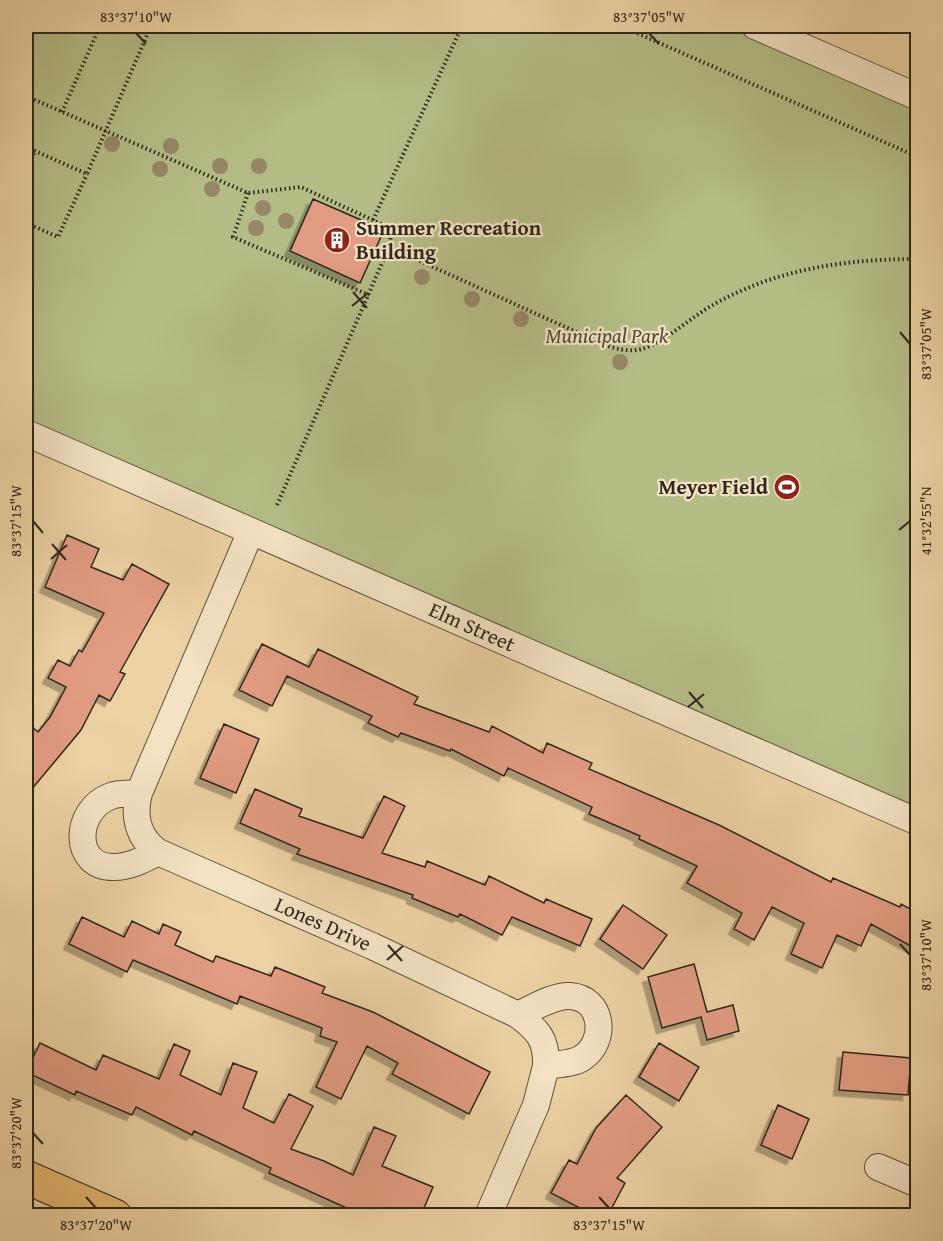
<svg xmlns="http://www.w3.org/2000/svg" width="943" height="1241" viewBox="0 0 943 1241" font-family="'Gentium Book Plus',serif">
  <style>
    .green { fill: #b5bd87; stroke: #727252; stroke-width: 1.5 }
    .building { fill: #e29c83; stroke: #2f271c; stroke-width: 1.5; filter: url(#shadow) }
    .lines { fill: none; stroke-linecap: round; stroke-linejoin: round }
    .minor-casing { stroke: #5e523e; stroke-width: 28 }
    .major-casing { stroke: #2f271c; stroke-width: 35 }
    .path { stroke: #2f271c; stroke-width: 4; stroke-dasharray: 1.5 3; stroke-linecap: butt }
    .minor { stroke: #f3e2c3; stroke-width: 26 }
    .major { stroke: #e6b972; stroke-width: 33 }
    .tree { fill: #978868 }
    .ticks { fill: none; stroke: #2f271c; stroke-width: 2 }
    .labels { text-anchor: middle; stroke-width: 4.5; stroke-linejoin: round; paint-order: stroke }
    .poi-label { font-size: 21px; font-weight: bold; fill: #2f271c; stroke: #f3e2c3; text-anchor: start }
    .park-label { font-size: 21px; font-style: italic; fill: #504c37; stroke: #f3e2c3 }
    .street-label { font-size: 21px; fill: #2f271c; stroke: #f3e2c3 }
    .neatline { fill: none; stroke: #2f271c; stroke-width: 2 }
    .ticks-label { font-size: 15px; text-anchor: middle; fill: #2f271c }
  </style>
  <defs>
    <filter id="shadow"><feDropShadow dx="-5.5" dy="5.5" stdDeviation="0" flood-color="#0004"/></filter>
  </defs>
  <rect width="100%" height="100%" fill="#edd2a3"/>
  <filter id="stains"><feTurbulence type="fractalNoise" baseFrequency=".00333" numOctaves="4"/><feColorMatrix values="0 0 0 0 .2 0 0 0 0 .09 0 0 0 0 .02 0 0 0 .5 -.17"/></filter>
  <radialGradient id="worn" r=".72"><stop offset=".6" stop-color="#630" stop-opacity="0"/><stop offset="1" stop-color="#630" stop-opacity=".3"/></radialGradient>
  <!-- green -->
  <path class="green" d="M26,26h701l190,83v698l-891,-382z"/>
  <!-- building -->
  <path class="building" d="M313,199l71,31 -24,53 -70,-32z
    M67,535l32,14 -8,18 32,13 9,-16 37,20 -49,88 5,2 -15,27 -11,-6 -18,35 -55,66v-74l12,10 12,-15 16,-30 -18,-9 10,-18 12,6 9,-16 3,2 22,-39 -59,-26z
    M262,644l47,23 9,-18 100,48 -4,7 75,28 3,-6 51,27 4,-10 45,20 -3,6 130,56 112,57 2,-4 67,29 1,-3 17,9v37l-47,-26 -10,22 -24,-11 -15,33 -31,-14 13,-31 -32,-16 -18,33 -20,-11 8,-16 -55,-30 10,-17 -58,-27 1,-3 -51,-22 3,-7 -84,-39 -4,8 -53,-27 -1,2 -49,-18 -3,4 -30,-14 4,-7 -85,-40 -15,30 -33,-16z
    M224,724l35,15 -23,54 -36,-15z
    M255,789l47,20 -3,7 64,22 21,-42 21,10 -23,47 43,14 2,-6 58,24 4,-9 55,27 2,-4 46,20 -12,27 -68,-29 -10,18 -42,-21 -2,3 -46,-19 1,-3 -116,-41 3,-5 -60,-26z
    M623,905l44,30 -24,34 -43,-30z
    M82,917l42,20 8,-16 27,13 4,-10 18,8 -6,13 38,17 3,-6 55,20 4,-9 50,20 -3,6 51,19 117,60 -21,42 -77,-40 6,-11 -31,-17 -26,53 -25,-12 21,-45 -17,-6 2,-8 -82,-32 -3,8 -104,-44 -6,12 -58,-28z
    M694,964l13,48 26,-7 6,26 -32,9 -6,-23 -39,11 -14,-51z
    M40,1043l56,27 7,-15 56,24 15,-35 16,7 -10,24 41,20 12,-32 24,9 -14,36 31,15 15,-29 24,12 -22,43 33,12 29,14 21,-48 22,9 -14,30 51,21 -12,28h-59l-93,-42 2,-5 -77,-37 -2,4 -56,-28 -4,8 -56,-24 -1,4 -49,-23z
    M659,1043l40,24 -20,34 -40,-24z
    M843,1052l68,6 -3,37 -69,-5z
    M626,1095l36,32 -45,51 8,5 -17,32h-15l-42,-22 18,-33 8,4 19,-36z
    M778,1105l31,14 -17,40 -31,-14z"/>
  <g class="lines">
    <defs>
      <path id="minor" d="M755,26l163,71
        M26,433l892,389
        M251,531l-112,262c-6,23 -1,45 19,59l214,94 146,69c15,-7 36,-20 52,-19 33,2 38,45 12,62 -9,6 -26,6 -36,8l-10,39 -48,111
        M139,793c-9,1 -20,0 -28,3 -38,14 -39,72 3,71 16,0 31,-8 44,-15
        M518,1015c20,15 29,25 28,51
        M878,1167l40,17"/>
      <path id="major" d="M26,1177l89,39"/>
    </defs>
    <!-- minor casing -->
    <use href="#minor" class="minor-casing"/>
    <!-- major casing -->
    <use href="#major" class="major-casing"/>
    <!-- path -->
    <path class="path" d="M621,26l297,131
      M26,96l222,97 53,-6 91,42 -3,18
      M62,112l38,-86
      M26,147l61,27 64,-148
      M26,171l9,-20
      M248,193l-15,44 136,58
      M373,220l89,-194
      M26,223l32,14 29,-63
      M277,505l112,-258 196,89c17,8 37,18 57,13 19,-5 50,-32 69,-43 64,-37 134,-47 207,-47"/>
    <!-- minor -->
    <use href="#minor" class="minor"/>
    <!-- major -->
    <use href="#major" class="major"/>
  </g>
  <!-- trees -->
  <g class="tree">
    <circle cx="112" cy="144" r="8"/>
    <circle cx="171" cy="146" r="8"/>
    <circle cx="220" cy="166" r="8"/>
    <circle cx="259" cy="166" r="8"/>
    <circle cx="160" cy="169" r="8"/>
    <circle cx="212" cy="189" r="8"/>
    <circle cx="263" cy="208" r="8"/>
    <circle cx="286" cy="221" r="8"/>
    <circle cx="256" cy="228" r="8"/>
    <circle cx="422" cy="277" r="8"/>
    <circle cx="472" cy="299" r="8"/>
    <circle cx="521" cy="319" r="8"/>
    <circle cx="620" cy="362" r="8"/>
  </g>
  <!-- ticks -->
  <path class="ticks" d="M136,33l10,11M649,33l10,11M353,292l14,16M352,306l16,-13M900,332l10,12M33,521l10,12M899,530l11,-9M52,544l14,16M51,559l16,-14M689,692l14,16M688,707l16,-13M900,944l10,11M388,945l14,16M387,960l16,-14M33,1133l10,11M86,1197l10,11M599,1197l10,11"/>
  <!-- icons -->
  <defs>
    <symbol id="building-disc" viewBox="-11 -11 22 22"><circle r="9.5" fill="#8f2418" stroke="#f3e2c3"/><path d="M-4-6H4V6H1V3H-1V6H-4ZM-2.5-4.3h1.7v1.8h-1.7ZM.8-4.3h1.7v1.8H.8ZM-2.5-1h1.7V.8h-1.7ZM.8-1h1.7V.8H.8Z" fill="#fff"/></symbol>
    <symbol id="stadium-disc" viewBox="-11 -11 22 22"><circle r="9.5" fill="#8f2418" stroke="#f3e2c3"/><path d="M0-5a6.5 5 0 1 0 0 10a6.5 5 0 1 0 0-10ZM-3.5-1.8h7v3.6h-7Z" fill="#fff"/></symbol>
  </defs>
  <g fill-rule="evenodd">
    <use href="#building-disc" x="322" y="225" width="30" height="30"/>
    <use href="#stadium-disc" x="772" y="472" width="30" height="30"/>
  </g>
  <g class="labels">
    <!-- poi labels -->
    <g class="poi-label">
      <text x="356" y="235">Summer Recreation<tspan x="356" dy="24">Building</tspan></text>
      <text x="768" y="494" text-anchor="end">Meyer Field</text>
    </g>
    <!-- park labels -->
    <g class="park-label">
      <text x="607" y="343">Municipal Park</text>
    </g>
    <!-- street labels -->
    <g class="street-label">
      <text transform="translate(472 627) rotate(24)" y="7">Elm Street</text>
      <text transform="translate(323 924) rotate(24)" y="7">Lones Drive</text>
    </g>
  </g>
  <!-- margin -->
  <rect width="943" height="1241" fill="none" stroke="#edd2a3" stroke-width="66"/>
  <rect x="33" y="33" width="877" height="1175" class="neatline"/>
  <g class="ticks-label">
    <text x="136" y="22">83°37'10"W</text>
    <text x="649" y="22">83°37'05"W</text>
    <text transform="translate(926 344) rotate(-90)" y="5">83°37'05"W</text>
    <text transform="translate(926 521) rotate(-90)" y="5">41°32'55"N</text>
    <text transform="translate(16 521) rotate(-90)" y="5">83°37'15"W</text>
    <text transform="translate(926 955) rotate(-90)" y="5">83°37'10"W</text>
    <text transform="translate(16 1133) rotate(-90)" y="5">83°37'20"W</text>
    <text x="96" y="1230">83°37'20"W</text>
    <text x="609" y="1230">83°37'15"W</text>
  </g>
  <rect width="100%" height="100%" filter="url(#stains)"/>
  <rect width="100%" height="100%" fill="url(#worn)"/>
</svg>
